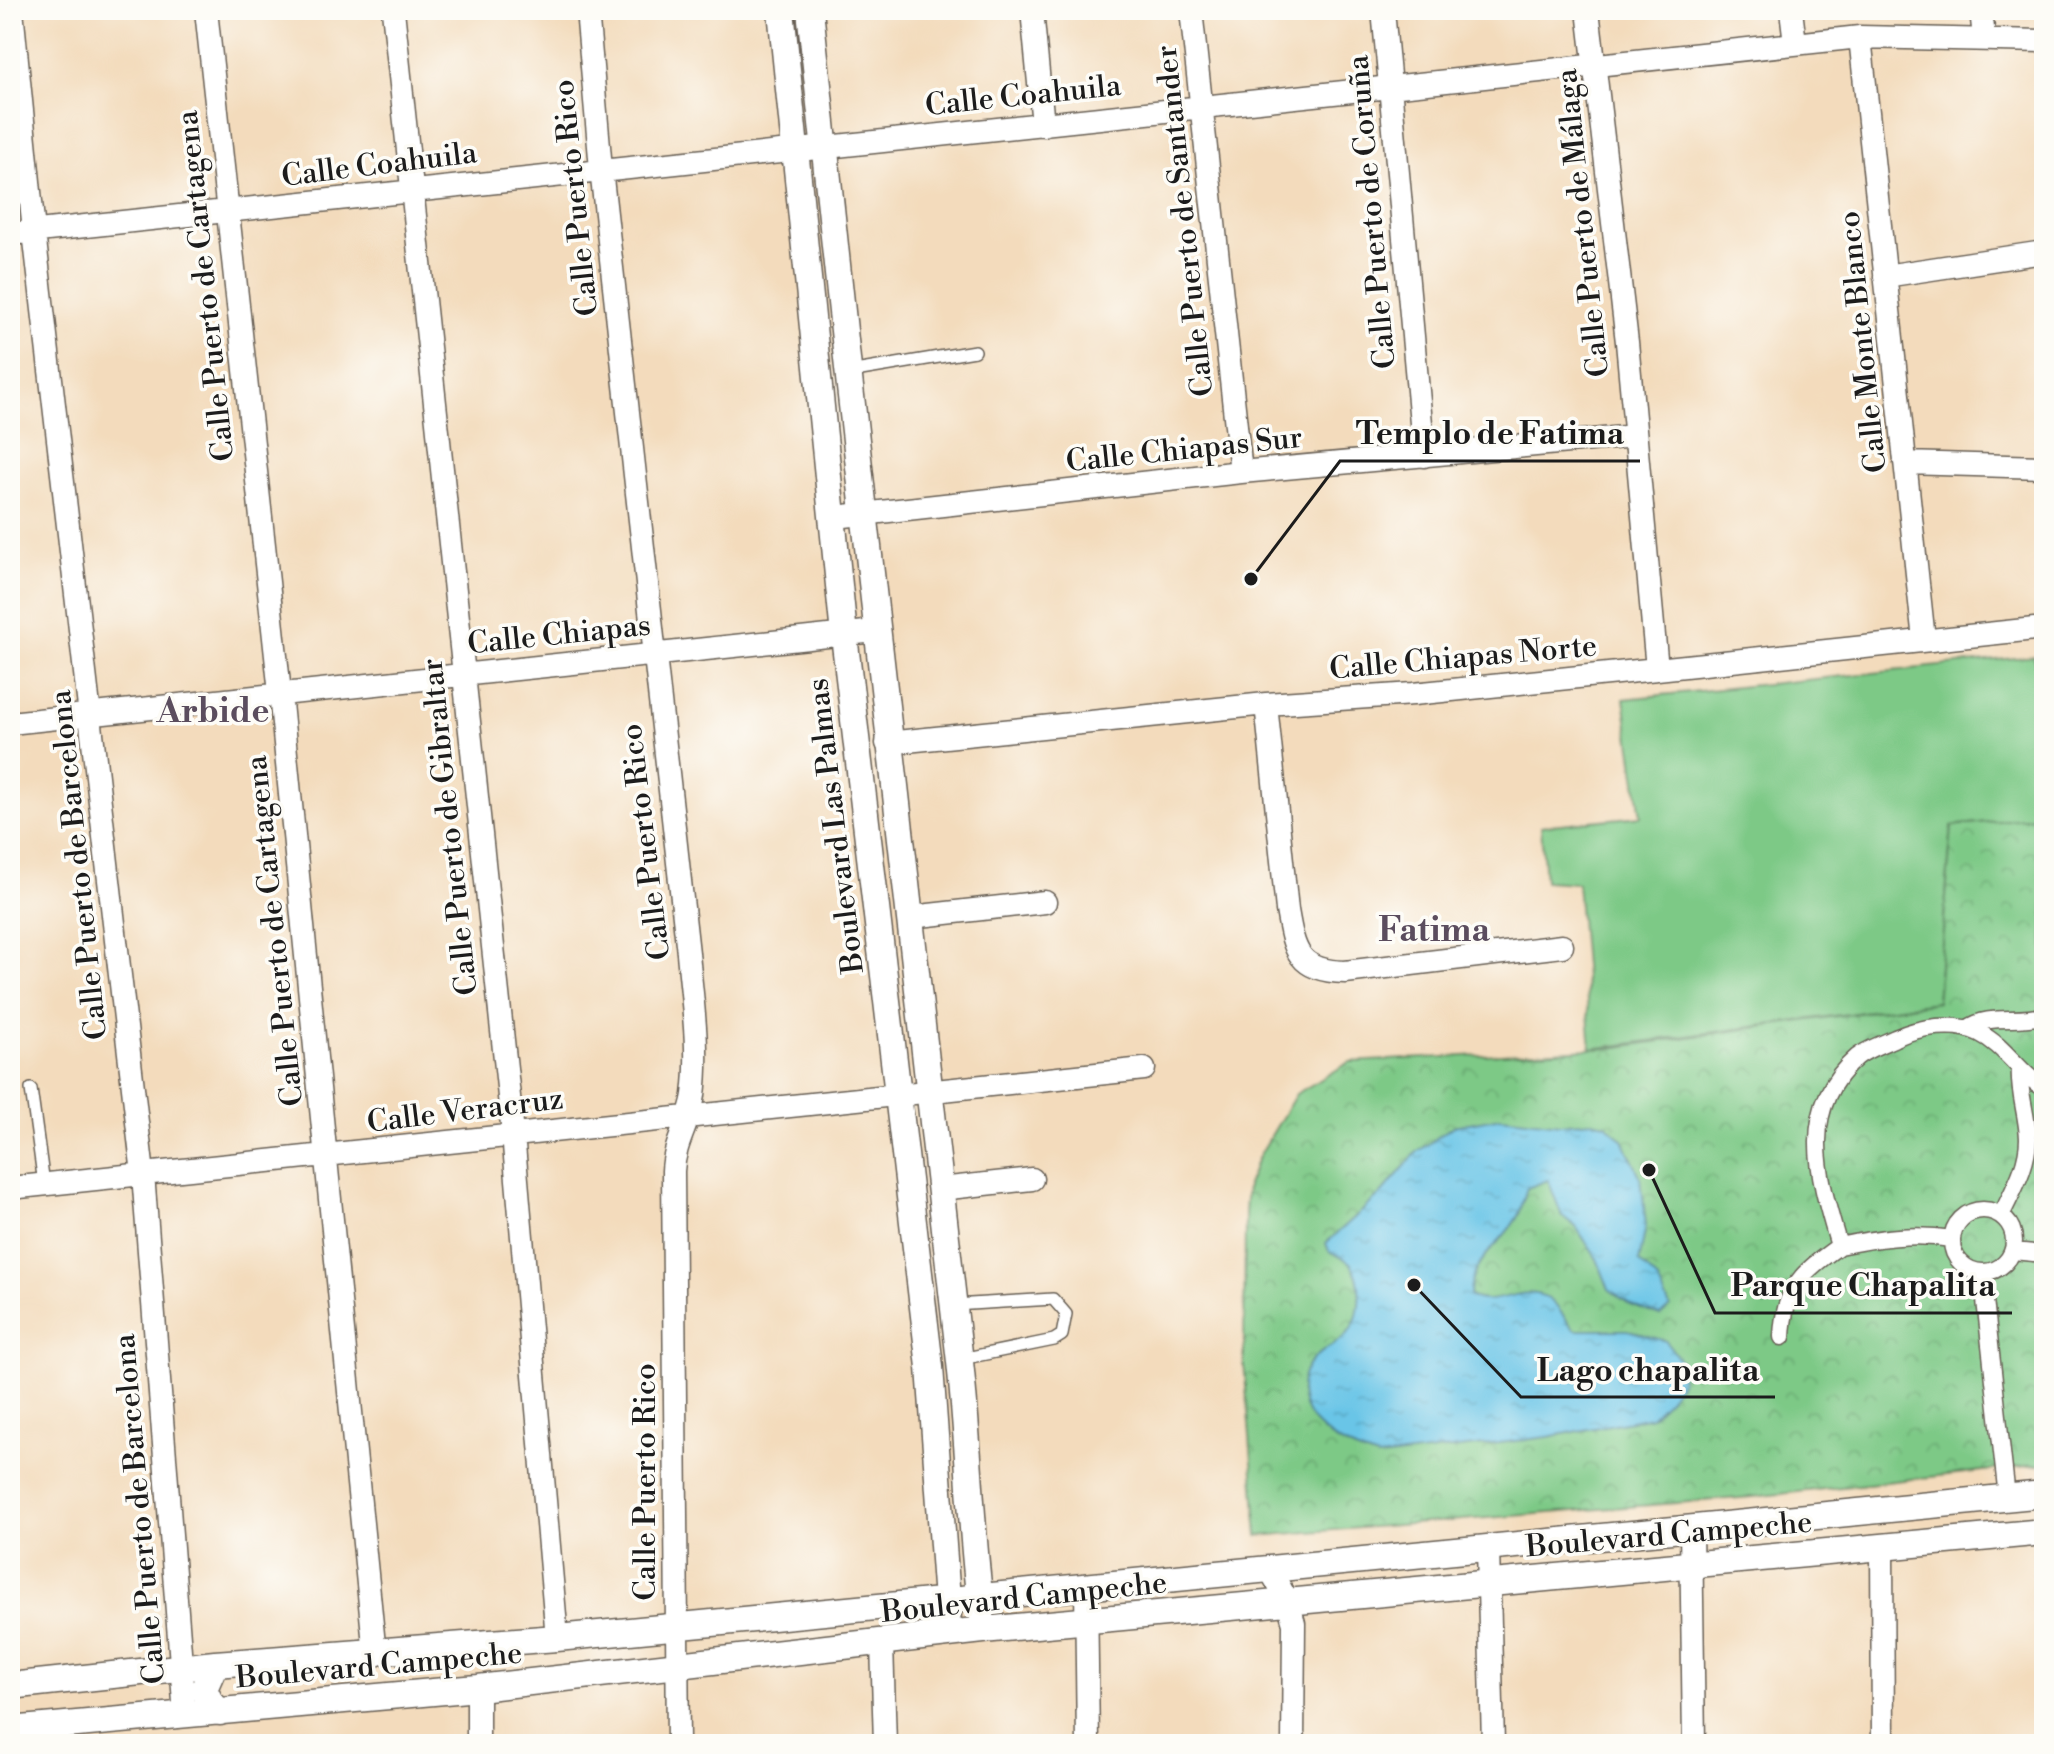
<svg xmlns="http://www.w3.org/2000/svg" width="2054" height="1754" viewBox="0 0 2054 1754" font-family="'Libre Bodoni',serif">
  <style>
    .grass { fill: #7dc986; stroke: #4c7251; stroke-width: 2 }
    .park { fill: url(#park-crowns); stroke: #4c7251; stroke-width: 2 }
    .water { fill: url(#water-ripples); stroke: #427082; stroke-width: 2 }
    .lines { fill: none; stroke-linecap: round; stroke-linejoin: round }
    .service-casing { stroke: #675f54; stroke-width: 14 }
    .pedestrian-casing { stroke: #675f54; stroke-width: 19 }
    .minor-casing { stroke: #675f54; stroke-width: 25 }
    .tertiary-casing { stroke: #675f54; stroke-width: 29 }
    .service { stroke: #fff; stroke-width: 11 }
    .pedestrian { stroke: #fff; stroke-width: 16 }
    .minor { stroke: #fff; stroke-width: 22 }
    .tertiary { stroke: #fff; stroke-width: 26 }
    .labels { text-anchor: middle; stroke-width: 7; stroke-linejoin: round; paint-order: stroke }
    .street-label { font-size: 30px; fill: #1c1c1c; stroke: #fdfcf7 }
    .quarter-label { font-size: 34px; font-weight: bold; fill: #5b4d5e; stroke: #fdfcf7 }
    .leader { fill: none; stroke: #1c1c1c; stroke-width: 3 }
    .callout-dot { fill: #1c1c1c; stroke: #fdfcf7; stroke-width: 3 }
    .callout-label { font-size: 32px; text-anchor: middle; font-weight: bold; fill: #1c1c1c; stroke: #fdfcf7; stroke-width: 7; stroke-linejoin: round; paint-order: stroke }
  </style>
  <defs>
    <pattern id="park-crowns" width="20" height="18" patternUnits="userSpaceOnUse" patternTransform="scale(2)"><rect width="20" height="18" fill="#7dc986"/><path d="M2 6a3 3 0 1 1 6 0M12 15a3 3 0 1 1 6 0" fill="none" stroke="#6bac73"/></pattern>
    <pattern id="water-ripples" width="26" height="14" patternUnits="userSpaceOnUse" patternTransform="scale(2)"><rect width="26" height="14" fill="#69c5e7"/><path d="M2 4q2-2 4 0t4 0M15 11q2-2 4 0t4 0" fill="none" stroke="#5aa9c6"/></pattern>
  </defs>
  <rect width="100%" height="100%" fill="#fdfcf7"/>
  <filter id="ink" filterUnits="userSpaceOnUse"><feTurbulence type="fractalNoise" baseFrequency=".0125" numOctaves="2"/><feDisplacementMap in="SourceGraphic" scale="16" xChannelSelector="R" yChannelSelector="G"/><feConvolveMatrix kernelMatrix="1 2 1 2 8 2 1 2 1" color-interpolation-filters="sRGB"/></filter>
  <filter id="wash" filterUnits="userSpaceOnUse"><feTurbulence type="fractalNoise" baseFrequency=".006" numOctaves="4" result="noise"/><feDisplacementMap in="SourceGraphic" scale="32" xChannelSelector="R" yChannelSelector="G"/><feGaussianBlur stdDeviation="1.8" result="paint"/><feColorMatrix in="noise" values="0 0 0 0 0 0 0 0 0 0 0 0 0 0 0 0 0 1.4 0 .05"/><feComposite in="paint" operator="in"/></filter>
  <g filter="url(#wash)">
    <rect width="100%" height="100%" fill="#f3dbbc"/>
    <!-- grass -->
    <path class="grass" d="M2034,656l10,58v102l-92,10 -15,176 -346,47 -14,-166 -32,-2 -4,-55 100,-10 -17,-117z"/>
    <!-- park -->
    <path class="park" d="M2044,816v648l-291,33 -495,39 -14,-174 1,-149 2,-28 12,-29 37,-62 54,-32 261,-14 326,-46 15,-176z"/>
    <!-- water -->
    <path class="water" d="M1501,1117l59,7 32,-3 14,3 17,16 18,38 5,48 -7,36 18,17 13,28 -10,9 -29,-11 -22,-16 -12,-30 -21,-32 -14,-11 -14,-36 -21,8c-3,8 -5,18 -8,26 -14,29 -50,45 -49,82 26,14 54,-15 80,4 9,7 16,21 25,30h53l38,11 16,22 -1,18 -11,17 -19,19 -103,20 -169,21c-34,-9 -89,-36 -76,-82 7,-23 30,-28 44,-42 15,-16 17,-54 3,-71 -4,-5 -15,-8 -21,-12l-3,-8 55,-49 35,-41 37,-27z"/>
  </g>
  <g filter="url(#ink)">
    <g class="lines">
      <defs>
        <path id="service" d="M849,372l126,-21
          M31,1089l13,95
          M954,1305l99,-6 13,15 -4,21 -8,5 -93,19"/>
        <path id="pedestrian" d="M1967,1029c22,-17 52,-5 77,-14
          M1952 1241a31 31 0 1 1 62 0a31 31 0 1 1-62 0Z
          M2001,1216c12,-26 27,-50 27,-78 -1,-25 -10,-46 -8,-70
          M1839,1246c38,-8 75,-13 113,-7
          M2013,1251l31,3
          M1982,1273l25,224
          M1782,1337c2,-49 19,-64 57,-91 -19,-66 -43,-136 18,-189 10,-8 26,-13 38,-19 24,-11 60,-17 84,-5 27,13 40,41 65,55"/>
        <path id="minor" d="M12,10l22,222 109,942 42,541
          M206,10l74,683 95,962
          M393,10l120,1124 44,504
          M587,10l14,159 87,784c4,46 12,95 6,142 -4,27 -20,48 -21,76l5,573
          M1032,10l11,115
          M1191,10l50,462
          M1383,10l41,446
          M1588,10l39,332 30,327
          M1791,10l4,33
          M1981,10l3,28
          M1860,37l64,603
          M10,234l1850,-197 184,4
          M1885,276l159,-24
          M1905,463l139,4
          M835,517l406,-45 394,-36
          M1266,704l21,206c7,41 11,61 58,62l217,-26
          M10,723l865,-92
          M887,743l379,-39 147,-10 244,-25 387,-41
          M911,917l134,-15
          M10,1188l1134,-119
          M940,1189l92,-10
          M1691,1527l3,217
          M1488,1548l5,196
          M1882,1548l1,196
          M1269,1568l19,34 6,21 -1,121
          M1086,1586l2,158
          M882,1643l3,101
          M478,1688v56"/>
        <path id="tertiary" d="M781,10l63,625 86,732 18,247
          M810,10c46,448 98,895 149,1343 10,85 11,172 22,258
          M215,1664l-11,25 6,13 10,10
          M10,1686l205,-22 342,-26 1487,-144
          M10,1730l468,-42 505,-58 1061,-98"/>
      </defs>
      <!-- service casing -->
      <use href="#service" class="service-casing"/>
      <!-- pedestrian casing -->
      <use href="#pedestrian" class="pedestrian-casing"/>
      <!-- minor casing -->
      <use href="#minor" class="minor-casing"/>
      <!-- tertiary casing -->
      <use href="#tertiary" class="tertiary-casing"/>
      <!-- service -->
      <use href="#service" class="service"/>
      <!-- pedestrian -->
      <use href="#pedestrian" class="pedestrian"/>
      <!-- minor -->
      <use href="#minor" class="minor"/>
      <!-- tertiary -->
      <use href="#tertiary" class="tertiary"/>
    </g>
  </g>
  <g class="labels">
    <!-- street labels -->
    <g class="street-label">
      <text transform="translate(1023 95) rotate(-6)" y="10">Calle Coahuila</text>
      <text transform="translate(379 164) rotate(-7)" y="10">Calle Coahuila</text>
      <text transform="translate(575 198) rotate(-96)" y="10">Calle Puerto Rico</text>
      <text transform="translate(1371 212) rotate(-95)" y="10">Calle Puerto de Coruña</text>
      <text transform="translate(1184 221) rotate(-96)" y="10">Calle Puerto de Santander</text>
      <text transform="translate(1582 223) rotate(-96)" y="10">Calle Puerto de Málaga</text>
      <text transform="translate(205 286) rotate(-96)" y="10">Calle Puerto de Cartagena</text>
      <text transform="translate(1862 342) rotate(-96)" y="10">Calle Monte Blanco</text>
      <text transform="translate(1184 449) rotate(-6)" y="10">Calle Chiapas Sur</text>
      <text transform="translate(559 634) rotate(-6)" y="10">Calle Chiapas</text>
      <text transform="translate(1463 657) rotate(-5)" y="10">Calle Chiapas Norte</text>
      <text transform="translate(835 826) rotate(-97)" y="10">Boulevard Las Palmas</text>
      <text transform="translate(449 827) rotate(-96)" y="10">Calle Puerto de Gibraltar</text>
      <text transform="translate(645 842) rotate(-97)" y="10">Calle Puerto Rico</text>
      <text transform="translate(78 865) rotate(-96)" y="10">Calle Puerto de Barcelona</text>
      <text transform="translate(274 931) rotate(-96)" y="10">Calle Puerto de Cartagena</text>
      <text transform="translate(465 1110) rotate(-7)" y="10">Calle Veracruz</text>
      <text transform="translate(645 1482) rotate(-90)" y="10">Calle Puerto Rico</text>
      <text transform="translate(139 1509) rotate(-95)" y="10">Calle Puerto de Barcelona</text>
      <text transform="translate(1669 1534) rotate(-5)" y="10">Boulevard Campeche</text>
      <text transform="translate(1024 1597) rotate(-6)" y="10">Boulevard Campeche</text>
      <text transform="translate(379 1665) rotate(-5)" y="10">Boulevard Campeche</text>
    </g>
    <!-- quarter labels -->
    <g class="quarter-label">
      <text x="213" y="722">Arbide</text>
      <text x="1434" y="941">Fatima</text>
    </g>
  </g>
  <!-- callouts -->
  <path class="leader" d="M1251 579L1340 461H1640M1649 1170L1715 1313H2012M1414 1285L1521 1397H1775"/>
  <g class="callout-dot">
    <circle cx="1251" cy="579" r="8"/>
    <circle cx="1649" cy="1170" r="8"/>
    <circle cx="1414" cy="1285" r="8"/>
  </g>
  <g class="callout-label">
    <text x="1490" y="444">Templo de Fatima</text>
    <text x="1863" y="1296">Parque Chapalita</text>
    <text x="1648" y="1381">Lago chapalita</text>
  </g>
  <!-- margin -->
  <rect width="2054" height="1754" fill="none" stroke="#fdfcf7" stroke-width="40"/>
</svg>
